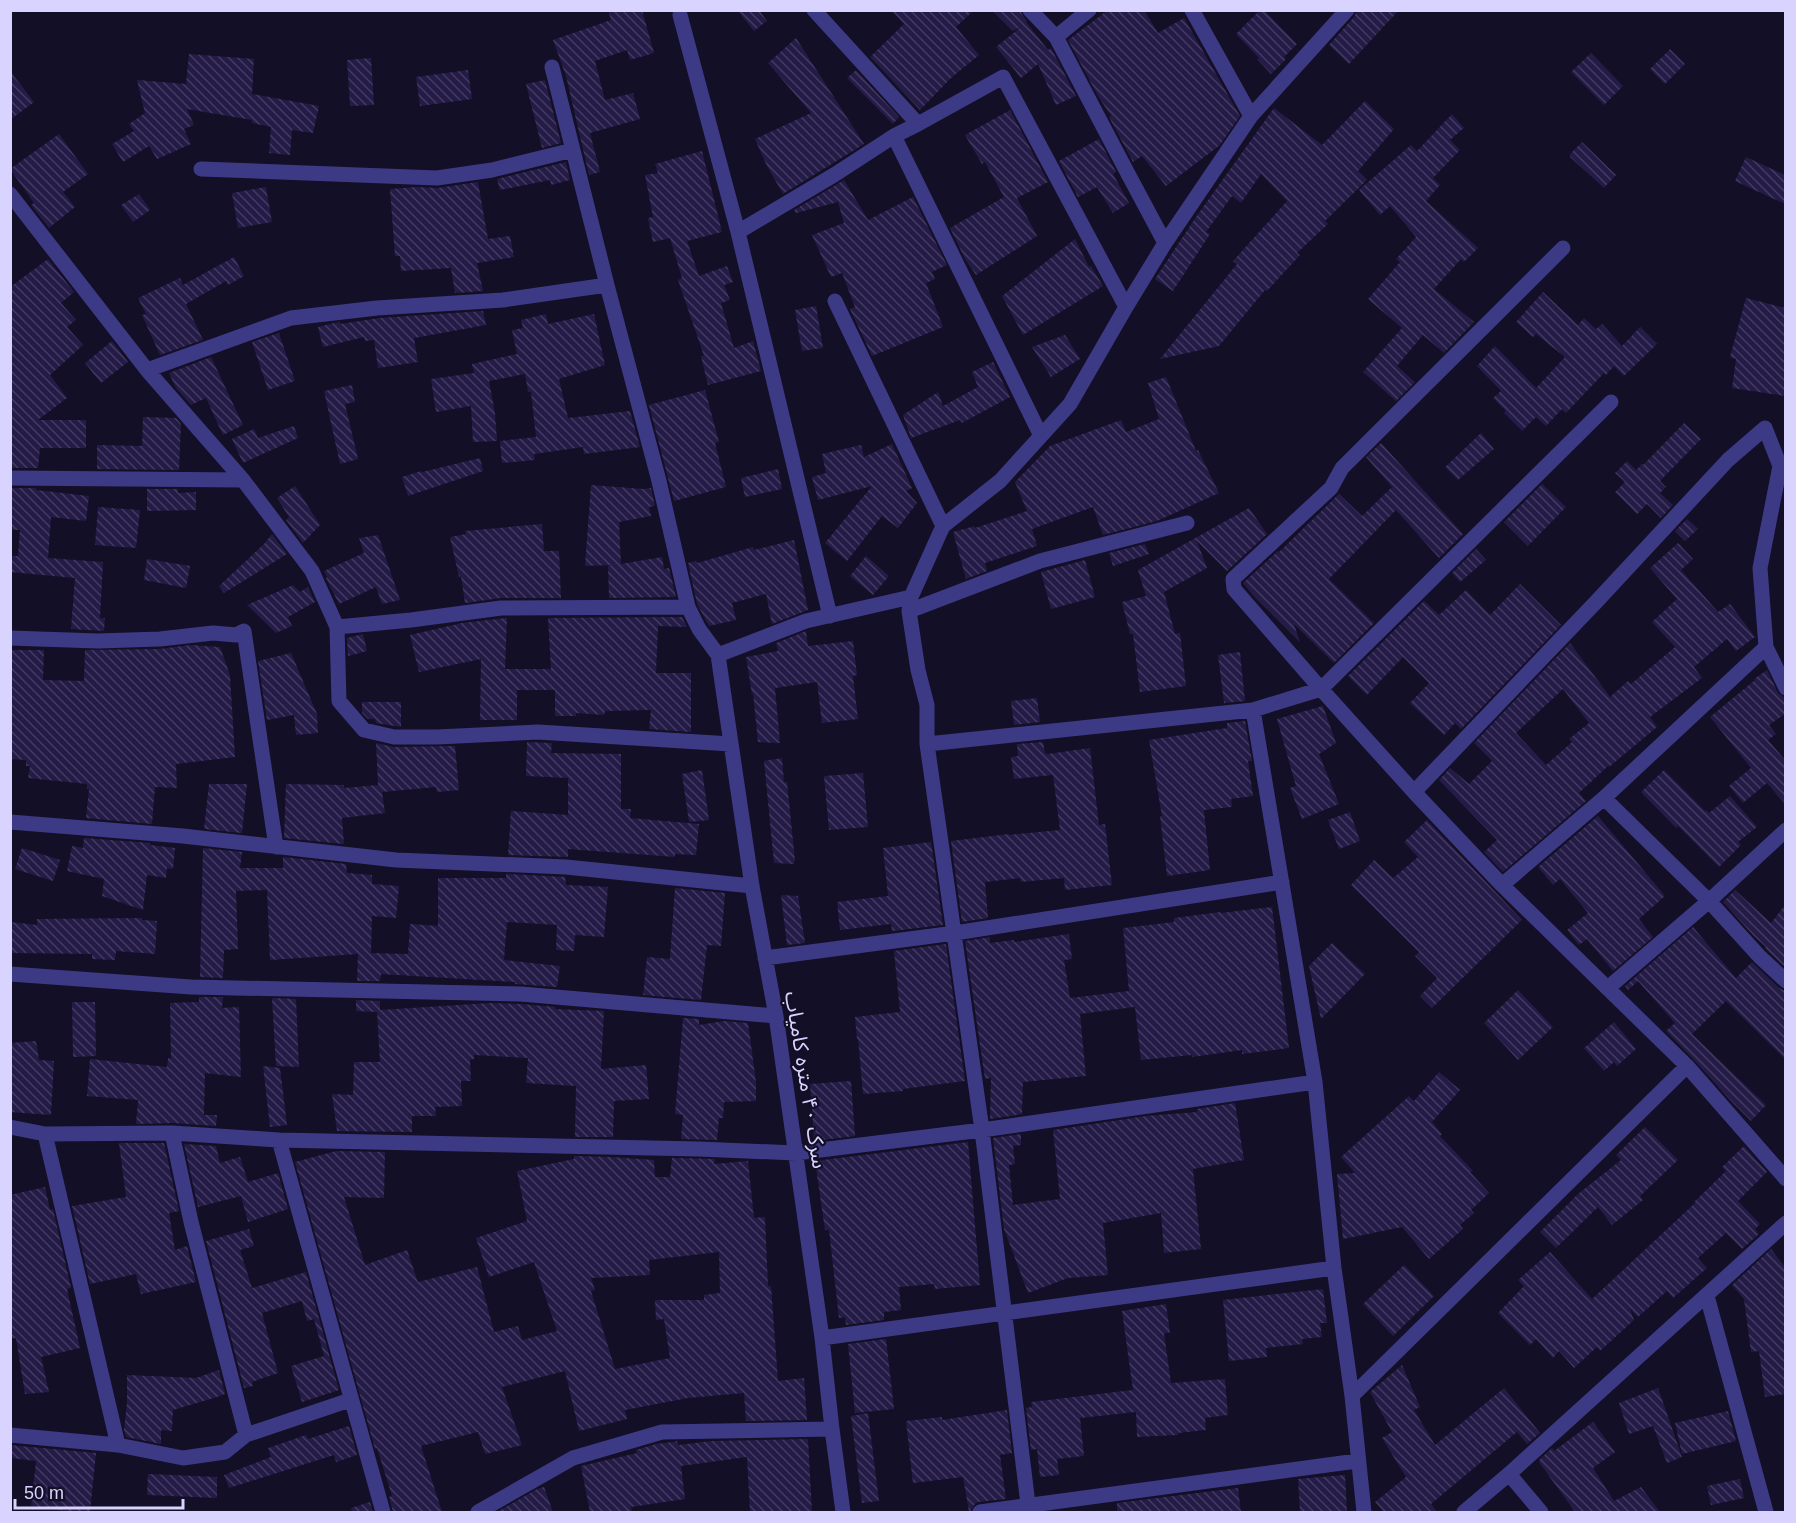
<svg xmlns="http://www.w3.org/2000/svg" width="1796" height="1523" viewBox="0 0 1796 1523" font-family="Arial,'Noto Sans Arabic',sans-serif">
  <style>
    .building { fill: url(#building-back-hatch); fill-rule: evenodd }
    .lines { fill: none; stroke-linecap: round; stroke-linejoin: round }
    .minor { stroke: #3d3a85; stroke-width: 15 }
    .labels { text-anchor: middle; stroke-width: 4.5; stroke-linejoin: round; paint-order: stroke }
    .street-label { font-size: 21px; fill: #d9d4ff; stroke: #130f26 }
  </style>
  <defs>
    <pattern id="building-back-hatch" width="6" height="6" patternUnits="userSpaceOnUse" patternTransform="scale(1.5)"><rect width="6" height="6" fill="#241b47"/><path d="M-1 5l2 2M0 0l6 6M5-1l2 2" fill="none" stroke="#433b63"/></pattern>
  </defs>
  <rect width="100%" height="100%" fill="#130f26"/>
  <!-- building -->
  <path class="building" d="M608,10h34l12,43 -24,7 -3,-10 -32,11 10,39 28,-7 7,26 -50,14 10,39 -11,3 -23,-99 -13,-36 58,-20z
    M737,10h22l8,11 -13,10z
    M891,10h83l-18,17 23,28 -28,23 -31,32 -50,-53 34,-33z
    M992,10h28l3,6 4,5 -1,1 22,28 3,-2 25,48 -20,9 -18,-41 -17,14 -25,-31 25,-20 -8,4z
    M1108,10h36l14,23 26,-15 56,98 -20,29 -54,41 -24,-30 -9,6 -24,-45 2,-1 -13,-20 -30,-56z
    M1260,10h4l33,34 -13,13 2,2 -15,15 -14,-15 2,-1 -23,-24z
    M1357,10h42l-50,54 -20,-19 25,-28z
    M796,38l68,106 -81,50 -16,-28 -12,-27 56,-26 -43,-50z
    M1670,49l15,15 -20,20 -15,-15z
    M1591,53l32,33 -19,19 -33,-33z
    M189,54l65,5 -2,35 67,12 -6,27 -21,-3 -2,25 -21,-2 2,-26 -19,-4v-3l-65,-11 7,16 -10,4 7,15 -34,15 -8,-13 -26,16 -11,-18 22,-13 -5,-7 16,-11 -8,-33 49,4z
    M371,58l3,47 -24,1 -3,-46z
    M468,70l4,29 -52,7 -4,-29z
    M856,70l43,47 -6,7 -46,-46z
    M10,71l24,31 -24,18z
    M545,80l16,63 -19,5 -16,-64z
    M1365,101l29,28 -36,42 9,9 -42,41 3,3 -31,29 3,2 -33,36 -2,-1 -46,56 -59,13 77,-95 -4,-3 54,-60 -26,-27 -20,29 -9,-7 -26,36 4,2 -37,57 -18,-12 41,-62 78,-109 48,37z
    M1010,110l38,72 -31,16 20,38 -61,39 -11,-16 -15,-31 54,-31 -19,-35 -3,2 -17,-29z
    M1452,114l12,14 -14,12 10,10 -27,28 7,7 -14,16 52,47 -14,14 -3,-3 -27,30 40,33 -30,31 -21,-18 -26,31 18,16 -19,19 -33,-29 39,-44 -34,-29 32,-37 -4,-3 20,-22 -26,-31 -10,9 -21,-25 52,-45 6,6z
    M59,134l29,40 -25,18 12,15 -26,21 -18,-23 3,-2 -24,-34z
    M1099,139l17,33 -3,2 16,29 -16,10 -16,-26 -19,10 -19,-36z
    M1582,142l34,33 -12,13 -34,-31v-3z
    M702,151l20,81 -35,9 12,35 28,-10 6,16 -9,3 6,15 -9,3 13,45 19,-7 8,30 -53,14 -7,-29h3l-26,-76 4,-2 -12,-40 -17,4 -5,-24 5,-1 -8,-42 13,-2 -3,-9z
    M1746,157l39,18v29l-50,-23z
    M566,162l4,18 -19,5 -1,-5 -50,10 -3,-11z
    M844,180l24,40 45,-23 34,68 -15,7 3,7 -9,4 17,44 -71,29 -22,-47 5,-2 -13,-34 -11,4 -19,-42 32,-12 -6,-21 -42,11 -2,-3z
    M478,182l10,57 22,-3 4,21 -37,6 6,28 -28,2 -4,-25 -50,3 -1,-15h-5l-5,-67 26,-2 22,1z
    M266,187l6,35 -34,6 -6,-35z
    M139,194l11,16 -17,12 -12,-17z
    M1075,239l14,28 2,-1 12,20 -80,49 -21,-39z
    M234,257l10,19 -16,9 -2,-4 -40,23 17,36 -43,15 -18,-40 4,-1 -8,-16 42,-20 3,7z
    M48,259l26,33 -13,11 15,17 -9,7 16,18 -33,30 17,23 -29,22h48v28h-46l-2,20h-28v-181z
    M1543,292l35,33 6,-7 12,11 6,-5 20,22 18,-19 17,17 -33,32 -10,-10 -8,9 -2,-2 -38,40 -4,-4 -16,17 -10,-9 -14,14 -18,-18 2,-2 -13,-13 8,-7 -24,-25 18,-20 41,42 29,-31 -29,-23 -3,3 -17,-15z
    M1746,298l39,10v88l-53,-8 4,-29 -6,-2z
    M816,306l7,42 -21,3 -7,-41z
    M483,311l3,14 -72,13 4,24 -40,6 -4,-28 -9,1 -1,-4 -41,10 -5,-20 16,-4 6,-1v2l40,-6z
    M546,314l2,10 46,-10 11,51 -46,14 9,39 62,-7 10,36 -56,7 -1,-7 -49,7 1,6 -33,3 -2,-22 36,-4 -5,-45h-3l-3,-18 -36,7 6,32 2,28 -24,1 -2,-36 -35,6 -5,-33 43,-6 -2,-9 45,-10 -5,-24 11,-2 -2,-8z
    M279,333l16,48 -27,9 -16,-48z
    M1065,335l15,24 -29,18 -19,-30z
    M112,341l16,21 -27,21 -16,-20z
    M211,357l32,68 -20,10 -17,-37 -15,7 -15,-17 -7,-15z
    M993,362l17,35 -48,26 -2,-3 -49,18 -8,-23 35,-23 5,14 35,-19 -6,-15z
    M1166,377l30,74 2,-1 21,43 -62,28 -54,14 -10,-28 -61,22 5,17 -52,17 2,8 -21,8 -13,-47 22,-6v2l52,-17 -12,-29 35,-36 71,-26 5,12 33,-13 -11,-36z
    M352,385l3,17 -10,2 13,55 -18,5 -16,-73z
    M705,390l14,52 -4,1 11,44 -52,14 -25,-96z
    M143,417l33,1 5,6 -2,46 -82,-1v-24l45,1z
    M1684,423l17,16 -41,42 6,6 -6,6 13,12 -12,13 -14,-14 -10,10 -22,-22 10,-10 -10,-9 12,-12 9,9 6,-6 1,1z
    M294,426l4,12 -55,25 -11,-24 22,-10 4,9z
    M1481,433l13,16 -36,31 -13,-13z
    M1381,443l82,91 -24,24 -43,-48 -67,69 45,44 -40,40 -40,-39 6,18 -47,-47 -10,-12 35,-32 1,1 60,-58 23,22 30,-29 -26,-30z
    M892,444l20,44 -6,3 11,12 -19,25 -16,-12 -35,45 -22,-18 47,-57 -54,14 -6,-23 14,-4 -4,-19 39,-9 3,12z
    M480,458l3,13 -75,25 -6,-19 19,-6 1,1z
    M778,469l4,20 -37,8 -4,-19z
    M1542,484l24,23 -38,39 -24,-24z
    M591,485l53,4 7,-1 4,18 -6,1 2,9 -32,6 2,42 41,-7 2,12 5,-1 7,29 -67,1 -1,-32 4,-1 -27,1z
    M295,486l25,39 -17,18 -17,-23 3,-3 -12,-19z
    M10,488h26v2l53,6 -3,25 -35,-4 -3,41 55,4 -3,56h5l-1,13 -33,-2 4,-51 -65,-6v-16h8l2,-26h-10z
    M147,489h31v4l18,-1v18l-49,1z
    M98,507l42,3 -4,38 -41,-3z
    M1249,508l18,26 -40,37 -30,-30 10,27 -43,24 11,42 5,-1 6,53 -46,6 -7,-58h-3l-8,-32 24,-6 -8,-26z
    M1687,519l11,10 -13,12 -10,-10z
    M542,524l2,27h15l2,47h-60l-36,5 -4,-27 -2,1 -9,-40 16,-3 -1,-3z
    M272,534l15,20 -63,39 -5,-7 45,-42z
    M378,535l22,65 -18,4 -6,-17 -37,17 -13,-26 1,-1 -3,-6 40,-18 -5,-15z
    M794,540l14,70 -36,14 -6,-30 -34,9 4,17 -27,6 -12,-22 -9,-41 8,-2 1,2 56,-16 1,3z
    M1678,543l15,16 -12,11 37,42 12,-8 25,33 -19,14 -9,-12 -33,28 8,11 -52,39 7,10 -48,40 -1,-1 -29,27 7,8 -83,71 -19,-20 13,-12 -58,-60 11,-12 19,16 23,-23 -18,-18 96,-100 40,54 18,-16 3,3 44,-37 -23,-25 25,-23 -27,-31zM1563,689l26,34 -20,16 3,3 -26,23 -30,-32z
    M1145,544l4,10 -36,12 -4,-13z
    M1476,549l10,11 -26,22 -8,-9z
    M866,556l23,20 -16,19 -23,-19z
    M147,559l43,7 -4,22 -42,-8z
    M1085,560l10,37 -44,12 -10,-37z
    M1520,584l41,41 -100,104 -6,-6 -11,12 -34,-32 19,-20 -26,-26 -36,38 -19,-19 76,-75 15,14 27,-25 24,25z
    M293,585l7,7 8,-5 7,15 -27,15 4,9 -16,7 -29,-28z
    M682,617l5,10 -29,-1 -2,47h35v59l-42,-3 2,-19 -46,1 -1,4 -28,-2v3h-21v-26h-38v30h-37l1,-61 -62,13 -9,-37 52,-12 45,-5 -2,51h46l-3,-51z
    M806,631l2,15 45,-5 4,34 -4,1 5,43 -36,4 -5,-41 -42,6 5,55 -22,-1 -5,-49 -1,1 -6,-37 32,-6 -2,-8z
    M363,634l4,17 -19,5 -1,-18z
    M190,645l30,2 10,28 5,82 -59,7 1,24 -22,-1 -3,37 -66,-6 3,-29h-2v-5l-59,-6 2,-12h-4v-6l-16,-1v-109h34l-1,30 41,1 1,-31 75,-1z
    M1240,652l5,49 -21,2 -6,-48z
    M291,653l26,61 1,19 -22,2 -2,-20 -27,5 -9,-59z
    M1767,670l11,23 7,5v16l-16,11 7,9 -8,6 17,20v44l-18,-21 -24,20 -14,-17 22,-18 -41,-51 45,-37 -1,-1z
    M1037,698l3,24 -26,3 -3,-24z
    M362,702h39v25l-25,-4 -1,-4h-7l-6,-6z
    M1323,706l13,37 -17,11 20,50 -37,15 -12,-31 6,-2 -19,-67z
    M1245,721l7,40h-4l5,35 -22,3 1,8 -28,3 6,60 -43,6 -7,-60h2l-13,-76 78,-12v-5z
    M527,742l25,1 -1,10 70,1v55h10l-1,9 69,6 -3,31 -21,-1v3l-107,-8v8l-60,-2 3,-44 57,4v-37l-42,-2z
    M1043,742l2,11 3,1 42,-6 9,77 6,-1 7,61 -47,5 -1,-12 -43,4 -1,-4 -35,4 3,36 -26,4 -11,-81 58,-7v1l51,-5 -7,-55 -39,4 -3,-22 7,-1 -1,-12z
    M376,743l18,4 61,-1 4,44 -22,2 -1,-5 -54,5 3,21 -43,5 2,26 -60,-6 2,-54 58,1v3l34,-3z
    M782,758l2,24h3l8,79h-1v3l-20,-1 -10,-102z
    M702,770l7,50 -20,2 -7,-48z
    M1664,770l41,41 1,-1 3,3 21,-17 27,31 -19,15 3,3 -22,22 -41,-41 -2,2 -35,-36z
    M863,773l5,54 -39,3 -5,-54z
    M209,784h38l-5,49 -38,-4z
    M1350,812l10,29 -21,8 -11,-29z
    M1598,816l67,80 -26,23 14,18 -40,34 -26,-32 -8,6 -12,-15 21,-17 -28,-34 -7,6 -15,-18z
    M1427,820l95,100 -90,88 -12,-12 17,-18 -22,-22 4,-4 -68,-67 23,-25 19,18 25,-21 -14,-15z
    M84,838l66,5v2l25,3 -2,21 -6,-1 -1,10 -19,-3 -4,35 -41,-14 2,-17 -37,-8 5,-25 11,2z
    M931,842l12,83 -51,6 -1,-7 -51,6 -3,-28 51,-6 -5,-48z
    M22,848l38,12 -7,21 -38,-12z
    M203,848l39,4 -2,16h43v-11l63,7 1,9 25,2v9l27,2 -3,32 -24,-2 -1,37 37,1 2,-30 28,2v-48h68v-4l59,3 1,8 42,2 -4,50 -29,-2 -1,16 -18,-1 1,-25 -50,-3 -3,38 56,6 -3,21 -42,-3v-2l-134,-8 -1,7h-23l1,-27 -88,6 -3,-70 -31,1 2,58 -14,1 -1,28 -23,-1z
    M675,888l50,5 -4,53 -14,-1 -6,55 -58,-5 4,-38 23,2z
    M1735,890l36,33 14,-18v62l-18,-17 -2,-2 1,-1 -12,-11 -31,-34z
    M781,895l17,1 7,47 -18,2z
    M1272,907l17,141 -47,6v-4l-50,7v-2l-51,5 -6,-53 -55,7 6,62 -63,6 -1,32 -32,5 1,-41 -6,1 -20,-138 25,-4v6l24,-3v2l55,-8 3,25 -8,1 6,38 59,-7 -6,-63 51,-6v-4l47,-6v1z
    M142,918v2l15,1 -2,33 -39,-3 -1,9 -23,-1v-5l-82,-1v-31l27,3v-6z
    M1693,927l43,51 16,-16 27,26 6,3v68l-59,-58 -34,33 74,71 -15,16 -19,-19 -38,-42 -28,-29 9,-8 -37,-42 -10,9 -3,-4z
    M1332,943l33,31 -44,45 -12,-53z
    M946,944l19,137 -62,8v2l-40,3 -5,-55h-1l-2,-22 45,-5 -6,-61z
    M1518,990l35,37 -35,33 -34,-37z
    M199,997h24l-1,11 17,-1 2,70 -36,-4 -1,42h13l-1,11 -43,-3 -37,1 2,-24 -51,-4 3,-37 77,8 1,-9h3l-1,-55 29,-1z
    M272,998l24,1 3,68 -23,-1z
    M356,1000l24,1v9l110,-7 30,1 35,3v2l49,2 -3,58 45,-4 3,34 -35,2 -1,36h-38l1,-51 -50,-3 2,-25 -54,-3v4l-4,1 1,21h-10l1,25 -27,1 1,9h-24v16l-75,-1 -5,-37 21,1 1,-33h26l-3,-50 -21,-1z
    M72,1002h23l1,54 -23,1z
    M683,1018l16,1v6l25,-4 24,2 8,59v19l-32,1 -1,16h-4l-2,22 -36,-1 2,-24 -8,-1z
    M1614,1022l22,27 -19,17 -3,-4 -10,9 -20,-23z
    M36,1041l3,19 15,1 -3,54 -41,-3v-69z
    M263,1066l17,2 7,57 -17,2z
    M1439,1072l21,18 -28,32 10,12 -2,2 33,35 -3,1 19,21 -18,17 3,3 -14,12 3,4 -34,30 -27,-32 -59,12 -6,-65 18,-1 -14,-16 68,-61 5,5z
    M851,1081l4,55 -41,5 -4,-57z
    M1235,1103l9,57 -51,9 8,80 -37,4 -3,-40 -58,10 5,52 -40,3 -40,15 -24,-64 -11,-91 28,-4v11l-8,1 2,18 -6,1 4,40 47,-6 -7,-69 93,-14 51,-4v-3z
    M1645,1127l33,33 -38,36 3,4 -31,25 -14,-18 -42,41 -16,-16 38,-38 43,-34 -5,-5z
    M968,1142l12,143 -45,4 -1,-5 -35,3 2,23 -17,2v8l-38,5 -1,-8 -6,1 -10,-88h-4l-10,-69z
    M119,1143h45l15,68 -10,2 6,37 12,-4 9,36 -55,12 -5,-20 -46,10 -18,-78 54,-9z
    M184,1144l32,2 4,17 20,-6 8,25 30,-9 10,36 -40,13 -7,-26 -43,11z
    M1744,1146l23,26 -29,29 22,23 -5,5 4,5 -17,15 -16,-16 -28,25 9,10 -34,30 -6,-7 -29,26 -8,-8 4,11 -34,31 -3,-4 -23,21 -15,-17 -6,7 -17,-19 -6,6 -32,-32 26,-27 -6,-6 32,-28 42,47 103,-96 -1,-1 32,-31 -4,-4z
    M336,1151l49,1 -1,46 -40,-1 21,68 42,-15 11,32 59,-15 17,65 24,-6 4,14 35,-9 -23,-69 -45,15 -13,-39 51,-17 -10,-50 57,-12v-3l38,1 42,3 1,17h15l2,-19 43,1 -1,5 34,-3 6,57 11,-1 3,69h3l7,95 26,-3 3,42 -61,1 -2,-28 -56,5 -63,12 2,9 -48,12 -14,-60 -63,16 20,58 -37,9 -7,-22 -57,14 21,66h-49l-4,-15 3,-1 -15,-48 -2,1 -80,-287zM719,1252l1,41 -16,2v5h-49l1,20 8,-1 6,39 -55,11 -24,-78 4,-1 -4,-12 59,-3 -1,-15z
    M45,1187l5,23 3,-1 18,79 -4,1 13,59 -39,9 8,35 -24,2 -9,-56 -6,1v-144z
    M249,1229l5,17 -14,4 12,38 54,-16 33,118 -37,12 -11,-36 33,-10 -10,-37 -7,2 -5,-20 -40,12 16,60 -26,9 1,4 -9,2 -38,-147z
    M1771,1249l14,18v127l-20,3 -6,-46 -8,1 -7,-53 -12,-14z
    M1404,1265l30,31 -41,40 -30,-32z
    M1323,1289l4,34h-7l2,14 -20,2 1,5 -37,4 1,9 -38,4 -6,-61z
    M1166,1304l4,29h-6l7,50 54,-4 3,36 -23,3 1,12 -28,3v2l-41,2 -1,-25 -56,6 4,38 -27,3 2,16 -19,2 -3,-28 -6,1 -5,-42 6,-1 -1,-5 102,-12 -11,-79z
    M886,1339l8,70 -39,4 -7,-69z
    M1402,1365l18,42 -6,3 21,35 69,-57 36,45 -13,11 -10,-12 -86,72 6,8h-53l-9,-10 31,-25 -24,-39 10,-6 -22,-40z
    M219,1370l6,24 -8,3v-2v2l-44,13 -1,21 -11,-1v14l-35,-7 -2,-7 3,-27v-28l69,3z
    M1658,1388l24,69 -15,6 -14,-37 -24,8 -10,-31z
    M1007,1410l5,43 -12,2 6,44 -28,3 -4,3 -4,7h-1l-6,-35 -50,6 -7,-62 36,-4v3z
    M1728,1411l8,30 -54,13 -7,-31z
    M868,1413l11,88 -17,2 -11,-87z
    M1593,1422l22,30 -22,16 21,33 27,-14 19,25h-85l-36,-50 1,-1 -1,-1 13,-12 2,3z
    M349,1426l8,29 -21,7 -2,-7 -105,33 -5,-13 47,-18 -3,-9 38,-13 2,4z
    M808,1439l4,73h-62l-3,-55 -66,9 4,33 -54,8 1,5h-42l-9,-46 56,-13 -1,-3 20,-6 17,-2 4,-1 1,4 34,-4z
    M10,1445l86,8 -6,59h-17l-42,-6 5,-45 -26,-3z
    M148,1474l69,3v21l-70,-3z
    M1345,1475l2,37h-47l-2,-33z
    M1740,1479l4,19 -33,7 -4,-19z
    M544,1487l9,25h-56l40,-23z
    M1238,1488l3,24h-124v-9z
    M370,1502l3,10h-21l-1,-4z"/>
  <g class="lines">
    <!-- minor -->
    <path class="minor" d="M814,10l104,114
      M1030,10l26,27 70,133 39,73
      M1192,10l59,106
      M680,15l58,217 92,384
      M1056,37l33,-27
      M552,67l55,218 52,196 29,126 11,22 19,26 34,231 24,130 46,322 10,91 11,83
      M894,136l147,300
      M201,169l236,9 55,-8 81,-20
      M10,194l137,176 96,110 69,91 25,56 2,74 25,29 30,7h43l101,-5 193,12
      M738,232l96,-57 60,-39 24,-12 85,-47 123,230
      M1563,248l-221,220 -11,20 -98,91 1,10 87,100 93,103 88,93 185,181 99,113
      M835,301l108,225
      M147,370l144,-52 86,-10 126,-8 104,-15
      M10,478l233,2
      M909,611l131,-50 147,-38
      M337,627l74,-7 90,-12 187,-1
      M10,638l88,3 62,-2 53,-6 23,2 8,-4 32,216
      M718,655l88,-34 105,-24
      M1253,710l62,372 19,186 18,128 12,116
      M927,744l326,-34 68,-21 290,-287
      M1414,792l182,-190 132,-142 37,-32 15,38 -20,102 6,79 20,41
      M1604,798l105,103 51,56 26,24
      M10,822l173,14 213,24 170,7 186,19
      M1502,885l102,-87 162,-151
      M765,958l190,-25 327,-51
      M10,974l181,13 330,7 255,22
      M1609,987l100,-86 77,-71
      M10,1127l35,7 127,-1 107,7 420,9 97,4 186,-23 333,-48
      M172,1133l19,89 55,213
      M45,1134l73,311
      M279,1140l104,372
      M1707,1296l59,216
      M822,1338l512,-70
      M1352,1396l335,-330
      M10,1435l108,10 65,13 42,-6 21,-17 104,-35
      M1509,1474l32,38
      M478,1512l95,-54 89,-26 170,-3
      M980,1512l377,-51
      M1029,1512l-47,-382 -55,-386v-39l-9,-35 -9,-59 2,-14 32,-71 57,-45 70,-77 56,-97 39,-64 86,-127 96,-106
      M1464,1512l45,-38 277,-251"/>
  </g>
  <g class="labels">
    <!-- street labels -->
    <g class="street-label">
      <text transform="translate(806 1080) rotate(81)" y="7">سرک ۴۰ متره کامیاب</text>
    </g>
  </g>
  <!-- border -->
  <rect width="1796" height="1523" fill="none" stroke="#d9d4ff" stroke-width="24"/>
  <!-- scale -->
  <path d="M15 1499v9h168v-9" fill="none" stroke="#d9d4ff" stroke-width="3"/>
  <text x="24" y="1499" font-size="18" fill="#d9d4ff" stroke="#130f26" stroke-width="4.5" paint-order="stroke">50 m</text>
</svg>
